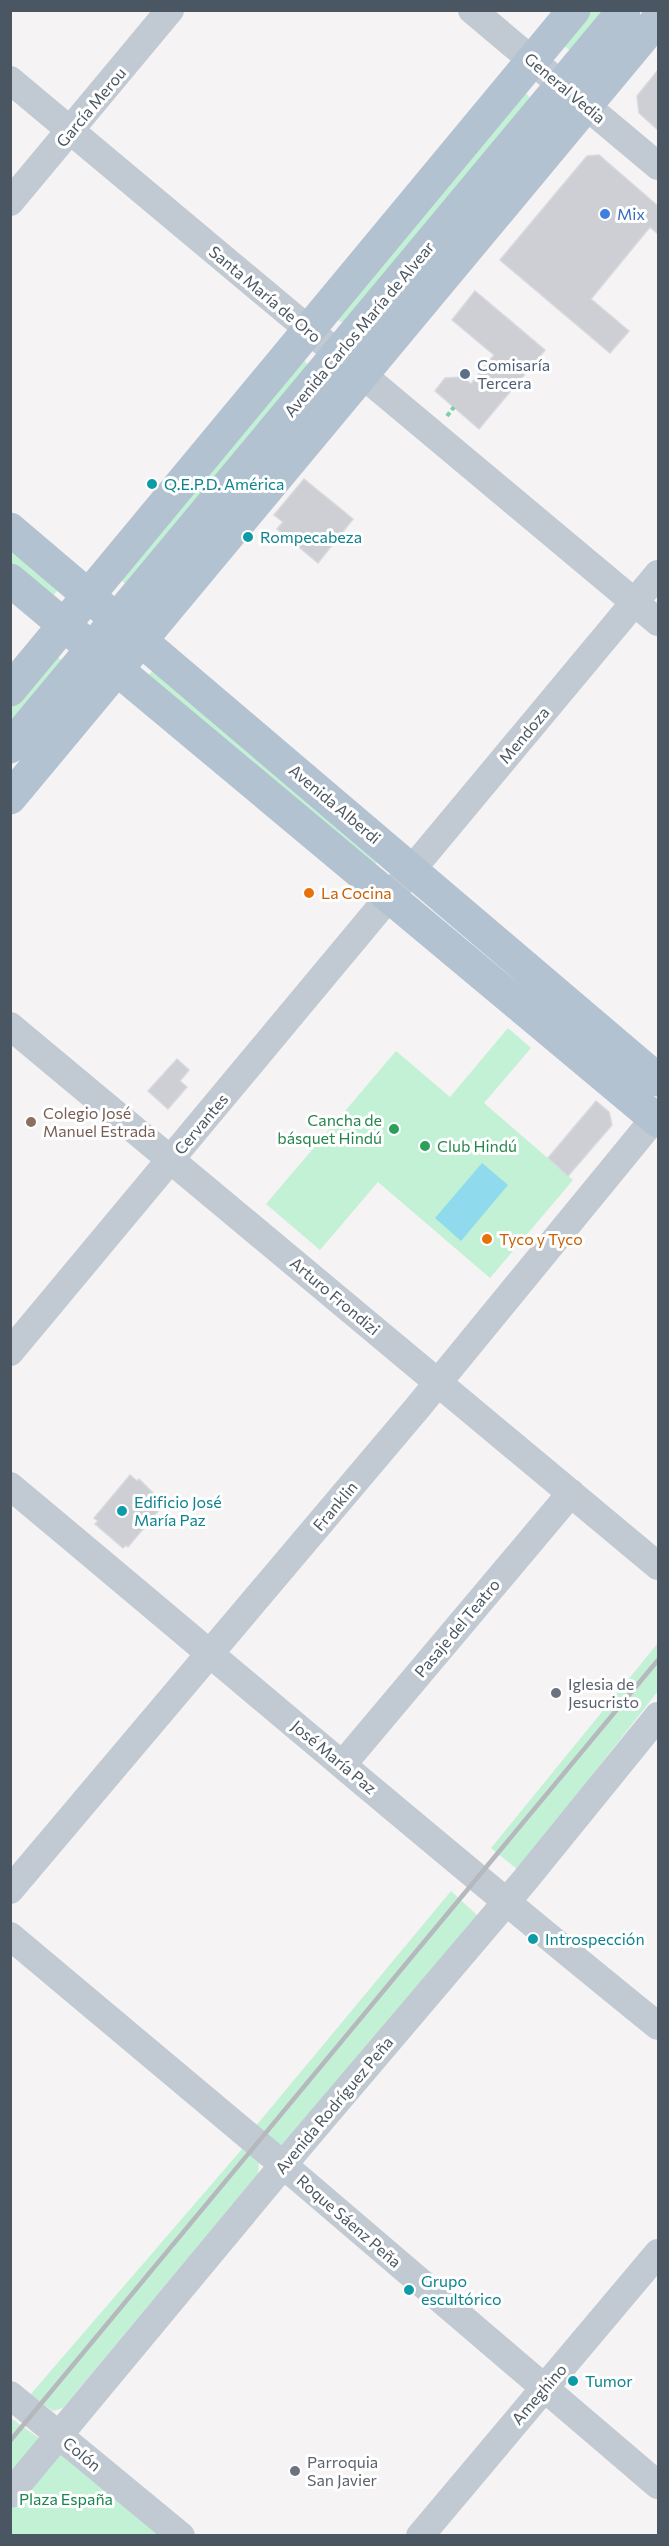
<svg xmlns="http://www.w3.org/2000/svg" width="669" height="2546" viewBox="0 0 669 2546" font-family="Commissioner,sans-serif">
  <style>
    .green { fill: #c3f1d5 }
    .water { fill: #90daee }
    .building { fill: #cdcfd5; stroke: #d7d9de; stroke-width: 1.5 }
    .lines { fill: none; stroke-linecap: round; stroke-linejoin: round }
    .path { stroke: #7ad0a6; stroke-width: 4; stroke-dasharray: 4.5 3; stroke-linecap: butt }
    .minor { stroke: #c1cad2; stroke-width: 28 }
    .major { stroke: #b3c2d1; stroke-width: 33 }
    .rail { stroke: #b5b8bd; stroke-width: 4.5 }
    .shop-dot { fill: #3f7fe0; stroke: #fff; stroke-width: 2 }
    .service-dot { fill: #5c6f8a; stroke: #fff; stroke-width: 2 }
    .culture-dot { fill: #0f9aa8; stroke: #fff; stroke-width: 2 }
    .food-dot { fill: #e8710a; stroke: #fff; stroke-width: 2 }
    .education-dot { fill: #8d6e63; stroke: #fff; stroke-width: 2 }
    .leisure-dot { fill: #2e9e5b; stroke: #fff; stroke-width: 2 }
    .worship-dot { fill: #6b7280; stroke: #fff; stroke-width: 2 }
    .labels { text-anchor: middle; stroke-width: 6; stroke-linejoin: round; paint-order: stroke }
    .street-label { font-size: 16px; fill: #4a5661; stroke: #fff }
    .shop-label { font-size: 16px; fill: #366cbe; stroke: #fff; text-anchor: start }
    .service-label { font-size: 16px; fill: #4e5e75; stroke: #fff; text-anchor: start }
    .culture-label { font-size: 16px; fill: #0d838f; stroke: #fff; text-anchor: start }
    .food-label { font-size: 16px; fill: #c56008; stroke: #fff; text-anchor: start }
    .education-label { font-size: 16px; fill: #785e54; stroke: #fff; text-anchor: start }
    .leisure-label { font-size: 16px; fill: #27864d; stroke: #fff; text-anchor: end }
    .worship-label { font-size: 16px; fill: #5b616d; stroke: #fff; text-anchor: start }
    .park-label { font-size: 16px; fill: #17864f; stroke: #fff }
  </style>
  <rect width="100%" height="100%" fill="#f5f3f3"/>
  <!-- green -->
  <path class="green" d="M587,11h24l-39,41 -9,-7z
    M521,94h6l3,4 -185,226 -7,-4z
    M303,360l7,6 -180,222 -11,-10z
    M10,544l49,44 -6,8 -42,-28z
    M57,656l6,6 -52,67v-21l41,-51z
    M154,670l225,190 -6,6 -227,-189z
    M508,1028l23,20 -47,55 89,77 -83,98 -112,-96 -58,68 -54,-46 130,-153 54,46z
    M658,1643v48l-140,179 -27,-22z
    M451,1891l28,26 -197,230 -27,-20z
    M242,2149l17,12 -1,13 -195,234 -10,3 -23,-16z
    M12,2419l27,19 -28,43 -1,-60z
    M66,2451l101,84h-156l-1,-24 45,-56z"/>
  <!-- water -->
  <path class="water" d="M482,1163l26,22 -47,56 -26,-23z"/>
  <!-- building -->
  <path class="building" d="M658,70v60l-19,-17 -2,-17z
    M599,155l59,51v28l-8,-7 -59,72 38,32 -19,22 -110,-93 87,-104z
    M475,291l70,59 -66,79 -44,-38 10,-13 18,-1 8,7 23,-29 -42,-35z
    M304,479l49,40 -35,44 -41,-34 6,-7 -9,-7z
    M177,1059l12,11 -9,11 7,6 -19,22 -20,-18z
    M596,1101l13,11 3,13 -44,51 -20,-18z
    M130,1475l7,6 2,-2 25,25 -36,43 -2,-2 -3,3 -28,-24 3,-3 -4,-3z"/>
  <g class="lines">
    <!-- path -->
    <path class="path" d="M447,416l7,-9"/>
    <!-- minor -->
    <path class="minor" d="M472,10l186,156
      M10,80l648,542
      M10,202l160,-192
      M10,1026l648,540
      M10,1352l648,-778
      M10,1486c216,180 430,364 648,540
      M343,1764l228,-271
      M10,1890l408,-483 240,-293
      M10,1936l291,244 357,305
      M10,2395l171,141
      M10,2494l289,-348 226,-266 133,-164
      M420,2536l238,-283"/>
    <!-- major -->
    <path class="major" d="M10,529l648,551
      M10,580l648,541
      M10,690l564,-680
      M10,747l614,-737
      M10,798l648,-779"/>
    <!-- rail -->
    <path class="rail" d="M10,2441l648,-781"/>
  </g>
  <!-- markers -->
  <circle class="shop-dot" cx="605" cy="214" r="6"/>
  <circle class="service-dot" cx="465" cy="374" r="6"/>
  <g class="culture-dot">
    <circle cx="152" cy="484" r="6"/>
    <circle cx="248" cy="537" r="6"/>
    <circle cx="122" cy="1511" r="6"/>
    <circle cx="533" cy="1939" r="6"/>
    <circle cx="409" cy="2290" r="6"/>
    <circle cx="573" cy="2381" r="6"/>
  </g>
  <g class="food-dot">
    <circle cx="309" cy="893" r="6"/>
    <circle cx="487" cy="1239" r="6"/>
  </g>
  <circle class="education-dot" cx="31" cy="1122" r="6"/>
  <g class="leisure-dot">
    <circle cx="394" cy="1129" r="6"/>
    <circle cx="425" cy="1146" r="6"/>
  </g>
  <g class="worship-dot">
    <circle cx="556" cy="1693" r="6"/>
    <circle cx="295" cy="2471" r="6"/>
  </g>
  <g class="labels">
    <!-- street labels -->
    <g class="street-label">
      <text transform="translate(565 88) rotate(40)" y="6">General Vedia</text>
      <text transform="translate(91 107) rotate(-50)" y="6">García Merou</text>
      <text transform="translate(265 294) rotate(40)" y="6">Santa María de Oro</text>
      <text transform="translate(359 329) rotate(-50)" y="6">Avenida Carlos María de Alvear</text>
      <text transform="translate(524 735) rotate(-50)" y="6">Mendoza</text>
      <text transform="translate(335 804) rotate(40)" y="6">Avenida Alberdi</text>
      <text transform="translate(201 1124) rotate(-50)" y="6">Cervantes</text>
      <text transform="translate(335 1296) rotate(40)" y="6">Arturo Frondizi</text>
      <text transform="translate(335 1506) rotate(-50)" y="6">Franklin</text>
      <text transform="translate(457 1628) rotate(-50)" y="6">Pasaje del Teatro</text>
      <text transform="translate(334 1757) rotate(40)" y="6">José María Paz</text>
      <text transform="translate(334 2105) rotate(-50)" y="6">Avenida Rodríguez Peña</text>
      <text transform="translate(349 2221) rotate(41)" y="6">Roque Sáenz Peña</text>
      <text transform="translate(539 2394) rotate(-49)" y="6">Ameghino</text>
      <text transform="translate(82 2454) rotate(40)" y="6">Colón</text>
    </g>
    <!-- shop labels -->
    <g class="shop-label">
      <text x="617" y="220">Mix</text>
    </g>
    <!-- service labels -->
    <g class="service-label">
      <text x="477" y="371">Comisaría<tspan x="477" dy="18">Tercera</tspan></text>
    </g>
    <!-- culture labels -->
    <g class="culture-label">
      <text x="164" y="490">Q.E.P.D. América</text>
      <text x="260" y="543">Rompecabeza</text>
      <text x="134" y="1508">Edificio José<tspan x="134" dy="18">María Paz</tspan></text>
      <text x="545" y="1945">Introspección</text>
      <text x="421" y="2287">Grupo<tspan x="421" dy="18">escultórico</tspan></text>
      <text x="585" y="2387">Tumor</text>
    </g>
    <!-- food labels -->
    <g class="food-label">
      <text x="321" y="899">La Cocina</text>
      <text x="499" y="1245">Tyco y Tyco</text>
    </g>
    <!-- education labels -->
    <g class="education-label">
      <text x="43" y="1119">Colegio José<tspan x="43" dy="18">Manuel Estrada</tspan></text>
    </g>
    <!-- leisure labels -->
    <g class="leisure-label">
      <text x="382" y="1126">Cancha de<tspan x="382" dy="18">básquet Hindú</tspan></text>
      <text x="437" y="1152" text-anchor="start">Club Hindú</text>
    </g>
    <!-- worship labels -->
    <g class="worship-label">
      <text x="568" y="1690">Iglesia de<tspan x="568" dy="18">Jesucristo</tspan></text>
      <text x="307" y="2468">Parroquia<tspan x="307" dy="18">San Javier</tspan></text>
    </g>
    <!-- park labels -->
    <g class="park-label">
      <text x="66" y="2505">Plaza España</text>
    </g>
  </g>
  <!-- border -->
  <rect width="669" height="2546" fill="none" stroke="#4a5661" stroke-width="24"/>
</svg>
